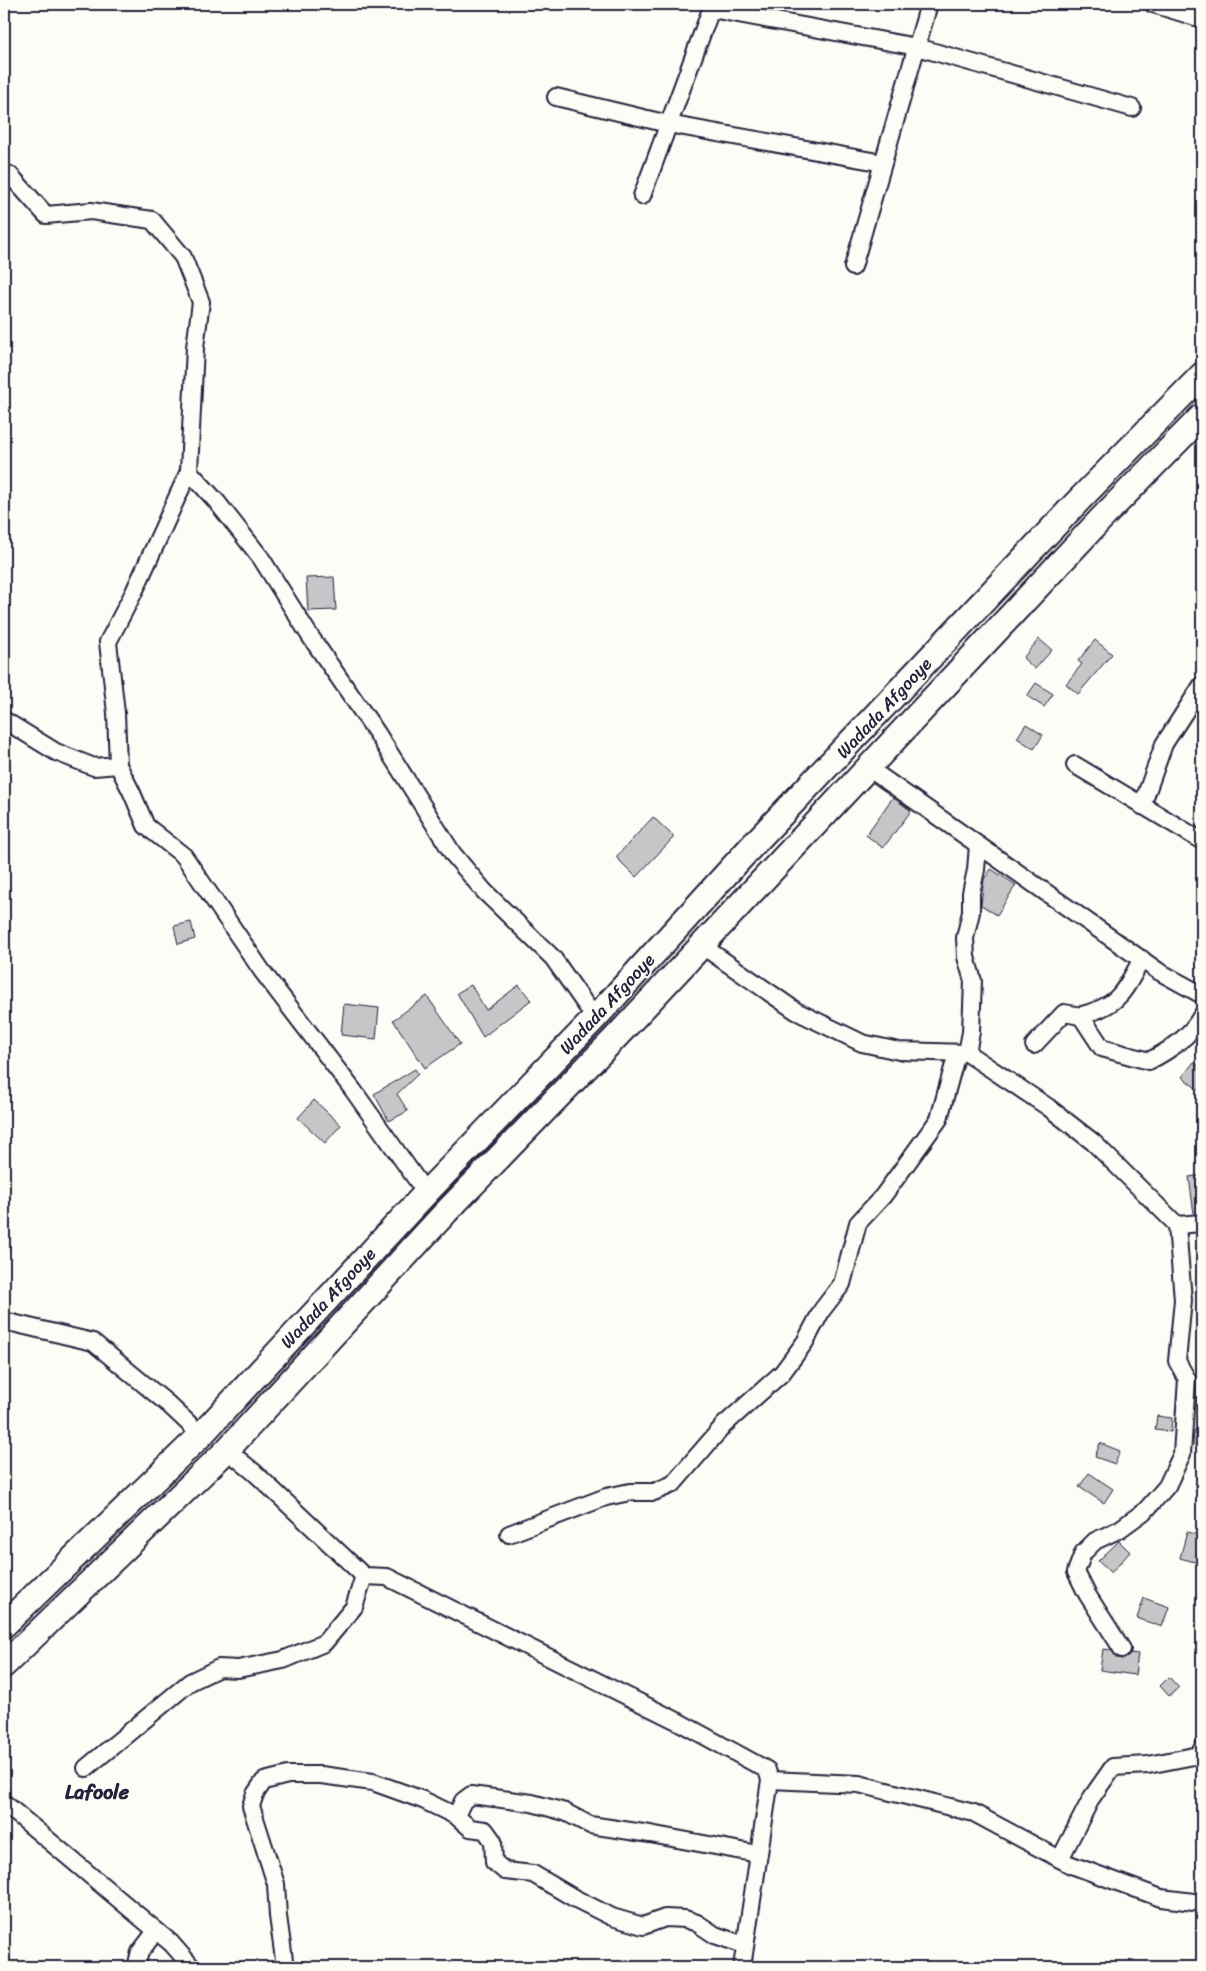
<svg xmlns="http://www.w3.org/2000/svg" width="1206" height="1971" font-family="Sriracha,sans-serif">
<rect width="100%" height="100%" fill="#fdfcf7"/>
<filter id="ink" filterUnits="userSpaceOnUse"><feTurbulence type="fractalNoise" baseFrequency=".02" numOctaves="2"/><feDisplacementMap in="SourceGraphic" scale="10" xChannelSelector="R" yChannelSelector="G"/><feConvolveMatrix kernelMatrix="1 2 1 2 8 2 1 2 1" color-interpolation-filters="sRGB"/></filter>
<g filter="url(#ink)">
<!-- building -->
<g fill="#c6c6c8" stroke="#22223b">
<path d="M334,577L336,610L308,611L306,578Z"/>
<path d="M1039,639L1052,650L1035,669L1023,658Z"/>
<path d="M1095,640L1112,654L1078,694L1066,684L1082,664L1078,661Z"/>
<path d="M1036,683L1053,694L1044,707L1027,696Z"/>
<path d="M1026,724L1043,735L1034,749L1017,738Z"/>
<path d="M893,797L911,811L883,848L866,835Z"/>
<path d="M653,817L674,837L636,877L616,857Z"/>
<path d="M991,869L1016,885L997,915L981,905L984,879Z"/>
<path d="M191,922L195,939L178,944L174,926Z"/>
<path d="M471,985L486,1010L519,985L531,1000L483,1037L457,993Z"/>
<path d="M427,996L460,1044L425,1068L393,1020Z"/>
<path d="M344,1004L379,1008L376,1039L341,1035Z"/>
<path d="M1194,1062L1202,1069V1093L1182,1077Z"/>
<path d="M415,1069L418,1074L397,1094L408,1111L389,1121L374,1094Z"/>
<path d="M314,1100L341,1125L325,1143L298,1118Z"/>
<path d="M1202,1175V1213L1194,1214L1189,1177Z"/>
<path d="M1157,1416L1172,1418L1171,1432L1155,1430Z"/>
<path d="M1194,1430L1202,1435V1450L1193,1444Z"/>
<path d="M1100,1443L1120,1451L1115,1464L1095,1457Z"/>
<path d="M1089,1473L1113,1489L1104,1503L1079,1487Z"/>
<path d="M1187,1532L1202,1536V1564L1180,1558Z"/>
<path d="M1119,1541L1130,1552L1111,1573L1098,1561Z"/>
<path d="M1144,1598L1169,1607L1162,1627L1137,1618Z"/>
<path d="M1103,1649L1111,1650L1117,1658L1122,1659L1128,1657L1131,1653L1138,1654L1135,1675L1100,1670Z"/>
<path d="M1169,1677L1179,1688L1169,1696L1160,1686Z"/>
</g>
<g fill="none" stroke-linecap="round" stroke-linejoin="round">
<defs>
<g id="minor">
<path d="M1153,4L1202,19"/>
<path d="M711,9L917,47L1132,108"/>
<path d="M556,97L668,124L883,163"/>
<path d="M4,172L11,176L46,215L91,211L152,220L183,257L201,302L195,347L189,471L134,592L108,642L116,713L118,765L132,793L146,826L184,856L262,971L353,1090L426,1193"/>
<path d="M642,196L713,4"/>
<path d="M853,267L929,4"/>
<path d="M189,471L217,502L261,558L310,636L377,733L453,854L484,891L553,958L595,1018"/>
<path d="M4,720L56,752L94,767L118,765"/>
<path d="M1075,765L1202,841"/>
<path d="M867,767L1158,971L1202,995"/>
<path d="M1142,806L1164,744L1202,685"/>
<path d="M701,945L796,1011L862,1043L899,1051L967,1053L1048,1107L1093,1142L1177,1225L1183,1300L1177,1361L1187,1379L1182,1454L1167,1486L1146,1510L1120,1529L1095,1541L1083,1553L1076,1572L1087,1594L1122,1649"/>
<path d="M1079,1016C1120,1005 1122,994 1142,959"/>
<path d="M1034,1045L1064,1013L1081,1016L1102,1048L1149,1061C1170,1050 1190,1037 1202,1015"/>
<path d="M967,1053L971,1032L973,981L966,957L965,938L971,912V893L976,870L978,845"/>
<path d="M1177,1225L1202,1223"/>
<path d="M4,1321L93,1342L168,1404L201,1435"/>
<path d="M227,1450L255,1473L364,1576L387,1577L679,1722L767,1770L770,1780L742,1967"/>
<path d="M509,1534L606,1497L630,1492H654L673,1484L724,1425L782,1373L805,1342L822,1310L842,1284L858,1223L883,1196L939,1119L957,1053"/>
<path d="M86,1768L190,1682L219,1668L238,1669L283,1660L324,1643L354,1607L364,1576"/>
<path d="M770,1780L859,1784L974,1813L1069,1864L1161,1898L1202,1903"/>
<path d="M4,1803L171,1943L192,1967"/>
<path d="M456,1816L463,1801L471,1795L532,1803L565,1812L590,1825L650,1834L758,1854"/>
<path d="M1060,1859L1092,1797L1113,1767L1148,1765L1199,1755L1202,1749"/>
<path d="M136,1967L140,1952L156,1931"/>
<path d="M285,1967L278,1916L276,1884L251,1806L255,1794L264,1781L288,1775H321L373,1782L423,1800L456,1816L470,1828L485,1830L493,1841L494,1862L505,1871L533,1874L574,1898L612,1917L643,1926L665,1918L685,1919L697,1923L715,1935L744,1945"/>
</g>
<g id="highway">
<path d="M4,1625L201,1435L426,1193L595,1018L751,847L1080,499L1202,375"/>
<path d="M4,1665L227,1450L446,1212L616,1037L1101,519L1202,416"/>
</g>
</defs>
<!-- minor casing -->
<use href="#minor" stroke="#22223b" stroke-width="20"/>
<!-- highway casing -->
<use href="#highway" stroke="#22223b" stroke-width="28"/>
<!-- minor -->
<use href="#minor" stroke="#fdfcf7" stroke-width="16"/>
<!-- highway -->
<use href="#highway" stroke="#fdfcf7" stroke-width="24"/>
</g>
</g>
<g text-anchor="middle" stroke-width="4" stroke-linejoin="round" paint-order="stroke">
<!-- street labels -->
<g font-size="18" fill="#22223b" stroke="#fdfcf7">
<text transform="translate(884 708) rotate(-47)" y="6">Wadada Afgooye</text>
<text transform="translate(607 1004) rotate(-47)" y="6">Wadada Afgooye</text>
<text transform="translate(328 1298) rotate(-47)" y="6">Wadada Afgooye</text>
</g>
<!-- quarter labels -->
<g font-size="20" font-weight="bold" fill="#22223b" stroke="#fdfcf7">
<text x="97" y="1799">Lafoole</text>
</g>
</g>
<!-- margin -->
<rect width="1206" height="1971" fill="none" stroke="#fdfcf7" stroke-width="20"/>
<rect x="10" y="10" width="1186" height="1951" fill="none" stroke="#22223b" stroke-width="2" filter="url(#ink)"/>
</svg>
